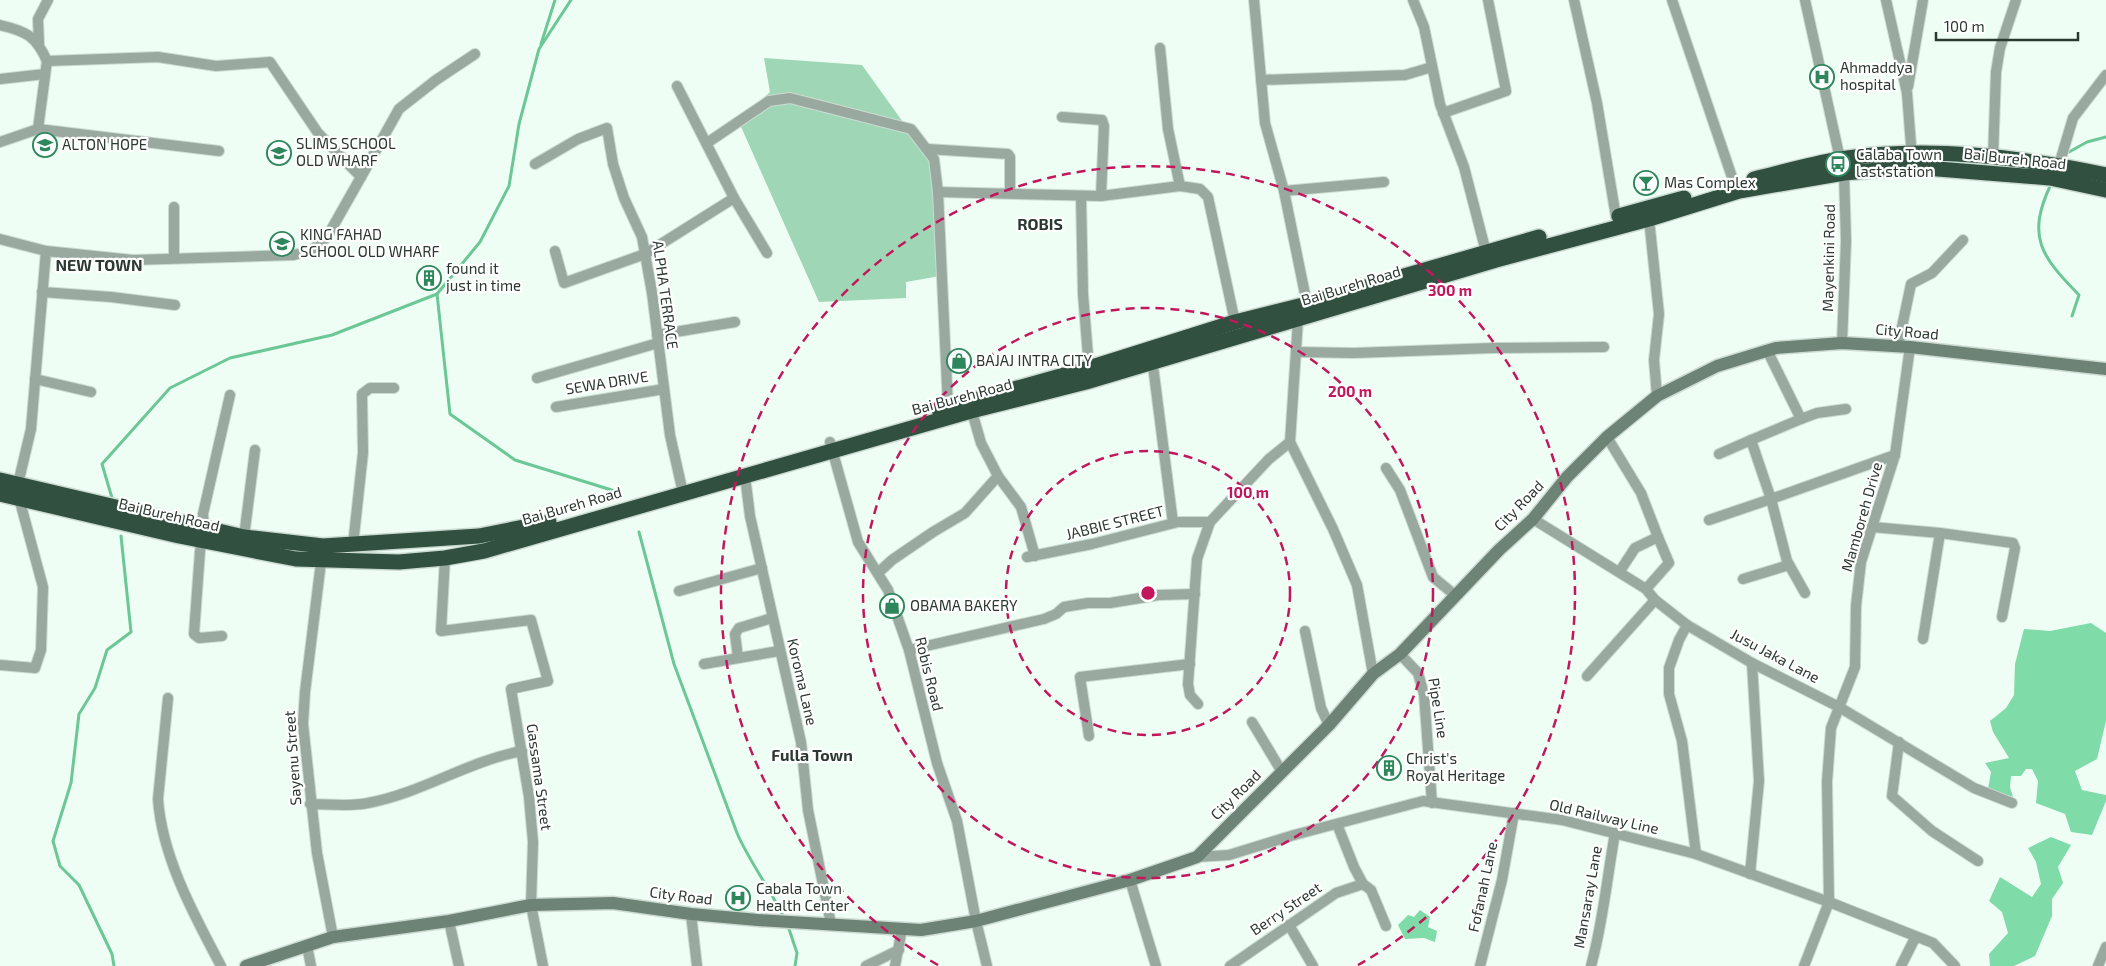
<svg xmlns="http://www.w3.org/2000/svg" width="2106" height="966" font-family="'Exo 2',sans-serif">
<rect width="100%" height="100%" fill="#effef5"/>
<!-- green -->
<path fill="#9fd7b6" d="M764,58L862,65L931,161L940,276L906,282V298L819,302L738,120L770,92Z"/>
<!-- forest -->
<g fill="#7fdba8">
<path d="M2091,623L2106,633V721L2097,759L2075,771L2082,790L2106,795V801L2092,835L2071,832L2065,814L2036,803L2038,781L2032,769H2026L2021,776H2011L2010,787L2013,797L1988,789L1991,772L1985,763L2009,758L1993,732L1990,721L2006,708L2014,695L2015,664L2024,629L2050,631Z"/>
<path d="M2051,837L2071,845L2058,867L2063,883L2052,899V916L2035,956L2014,966H1990L1989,954L2008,933L2002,912L1989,901L2000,877L2032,897L2041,884L2036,862L2028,848Z"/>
<path d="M1420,910L1430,917L1428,927L1437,931L1435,942L1424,938L1405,939L1398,925L1408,915L1414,917Z"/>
</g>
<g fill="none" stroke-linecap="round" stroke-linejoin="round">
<!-- stream -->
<g stroke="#6cc796" stroke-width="3">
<path d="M571,0L539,49L519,124L509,186L480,242L437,294L450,414L515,460L618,492"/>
<path d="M541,44L555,0"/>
<path d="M2069,152L2087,142L2106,137"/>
<path d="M2051,184C2026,237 2041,256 2079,295L2072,316"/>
<path d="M112,498L102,464L170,388L230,358L332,335L437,294"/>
<path d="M639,532L674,664L737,833C750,863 770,888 784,918"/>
<path d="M788,926L797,953L795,966"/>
<path d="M114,966L112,954L79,885L60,866L53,841L71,783L79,714L95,688L107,650L131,632L121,536"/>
</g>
<defs>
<g id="street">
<path d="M1254,0L1265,123L1284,191L1307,304"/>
<path d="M1413,0L1424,27L1440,104L1464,167L1486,252"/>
<path d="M1574,0L1597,103L1616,217"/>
<path d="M1672,0L1734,183"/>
<path d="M1805,0L1840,159"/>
<path d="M1886,0L1907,93L1912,158"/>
<path d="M0,25C26,31 36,36 47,61L158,57L216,66L270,62L318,133L361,177L327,237L312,250L294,255L133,260L46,251L0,239"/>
<path d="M39,43L38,19L48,0"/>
<path d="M1160,48L1168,129L1180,186"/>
<path d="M0,79L45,74"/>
<path d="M1261,80L1405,75L1432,67"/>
<path d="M1908,87L1923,0"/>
<path d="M1443,113L1506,91L1488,0"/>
<path d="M1062,117L1102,120L1104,126L1101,196"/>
<path d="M38,129L47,61"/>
<path d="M0,142L38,129L219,151"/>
<path d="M707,143L769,101L790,98L911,129L934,159L938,192L948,407"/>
<path d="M927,149L1008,154L1010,157V192"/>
<path d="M1993,158L1996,72L2000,48L2016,0"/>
<path d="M535,164L578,139L607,128L613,164L624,198L642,237L652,293L670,435L683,493"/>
<path d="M2059,165L2073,118L2106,75"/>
<path d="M361,177L399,109L436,80L475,54"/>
<path d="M1284,191L1384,182"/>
<path d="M938,192L1101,196L1180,186L1200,189L1208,197L1235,322"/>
<path d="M1081,196L1083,294L1089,368"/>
<path d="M734,198L767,253"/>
<path d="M174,207V258"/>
<path d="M1649,219L1659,314L1654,360L1657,396"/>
<path d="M555,251L564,283L645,254L734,198L677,86"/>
<path d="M42,292L111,297L175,305"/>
<path d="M657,335L735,322"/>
<path d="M1842,343L1846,241L1844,173"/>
<path d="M1898,346L1911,284L1932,273L1963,240"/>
<path d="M1297,352L1354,353L1493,348L1604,347"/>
<path d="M1152,358L1173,523"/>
<path d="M537,378L658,343"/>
<path d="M35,379L91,392"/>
<path d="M970,405L981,443L998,476L1021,507L1035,556"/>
<path d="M556,407L664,389"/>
<path d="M1801,419L1817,413L1846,409"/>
<path d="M1607,437L1641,493L1658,537"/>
<path d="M830,442L858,542L888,590L909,650L937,763L957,821L976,921L987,966"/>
<path d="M1290,442L1333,529L1357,585L1373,674"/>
<path d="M1719,454L1751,440"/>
<path d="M1386,468L1400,490L1433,577L1456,596"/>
<path d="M745,476L750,516L801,742L808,810L831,924"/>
<path d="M1533,519L1646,589L1655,600L1687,625L1752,663L1839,707L1974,788L2012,803"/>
<path d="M1709,520L1771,499L1751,440L1801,419L1767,350"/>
<path d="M1872,527L1940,533L1923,639"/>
<path d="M1940,533L2013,543L2015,548L2002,617"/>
<path d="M244,537L255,450"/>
<path d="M353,545L363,453L362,394L370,388H394"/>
<path d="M322,554L305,692L303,724L317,853L333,937"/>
<path d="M1027,557L1092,544L1178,522H1210"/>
<path d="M445,558L441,631L531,620L548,681L511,689L529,797L533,842L531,905L543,966"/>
<path d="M1620,571L1635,548L1658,537L1669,563L1646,589"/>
<path d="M878,573L892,560L933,532L965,513L998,476"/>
<path d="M1743,579L1789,565"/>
<path d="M679,591L762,568"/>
<path d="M1805,593L1787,561L1771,499L1895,455"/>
<path d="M1687,625L1679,640L1669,668V694L1682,741L1696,854"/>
<path d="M1305,631L1321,708L1329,725"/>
<path d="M222,636L199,638L194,634L200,551L204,527L203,514L230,395"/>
<path d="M909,650L1044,619L1056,614L1064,607L1088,603H1110L1159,595L1195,594"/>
<path d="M1400,654L1418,673L1424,694L1432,803"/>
<path d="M738,658L735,634L739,628L772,618"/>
<path d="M704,664L779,651"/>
<path d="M0,665L35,668L41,650L43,587L19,498L18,484L31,429L46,251"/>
<path d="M1587,676L1655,600"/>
<path d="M168,698L158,799C162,857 194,915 221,966"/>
<path d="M1198,704L1190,695L1188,684L1197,559L1210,522L1269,459L1290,442L1298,320"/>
<path d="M1252,722L1282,772"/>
<path d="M1089,736L1080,677L1190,664"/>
<path d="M1899,742L1892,796L1932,831L1978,861"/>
<path d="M310,804C329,804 350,807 368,803C422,793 468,761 522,751"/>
<path d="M1337,824L1354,867L1363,884L1371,890L1386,926"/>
<path d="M1197,857L1229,855L1294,835L1423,801L1562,820L1696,854L1829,902L1933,943L1955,966"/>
<path d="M1750,874L1759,781L1752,663"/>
<path d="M1130,880L1156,966"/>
<path d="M691,914L697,966"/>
<path d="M449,921L459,966"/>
<path d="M1289,925L1313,966"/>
<path d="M307,946L311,966"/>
<path d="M866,966L899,950"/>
<path d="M895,966L902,929"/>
<path d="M1230,966L1336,893L1363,884"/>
<path d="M1480,966L1502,880L1514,813"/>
<path d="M1591,966C1603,923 1607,878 1615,833"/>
<path d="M1804,966L1829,902L1827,782L1831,728L1855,667L1856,606L1861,562L1895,455L1910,347"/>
<path d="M1901,966L1915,938"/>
<path d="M2098,966L2106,947"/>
</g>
<path id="secondary" d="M246,966L333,937L449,921L531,905L613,903L691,914L758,920L921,930L976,921L1130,880L1197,857L1329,725L1373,674L1400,654L1499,550L1533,519L1567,477L1607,437L1657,396L1717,366L1776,348L1842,343L1910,347L2106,369"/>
<g id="highway">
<path d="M1754,179C1783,172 1811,164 1840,159C1927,145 2020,157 2106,175"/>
<path d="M1619,216L1684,198"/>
<path d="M939,410L1089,368L1235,322L1307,304L1539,237"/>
<path d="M0,480L244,537L323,546L479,536L549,522"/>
<path d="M0,494L179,536L296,559L399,562L445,558L484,551L971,411L1086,382L1496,260L1649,219L1739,191L1844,173L1913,167L2050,178L2106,190"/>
</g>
</defs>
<!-- street casing -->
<use href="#street" stroke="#ccdbd2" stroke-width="12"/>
<!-- secondary casing -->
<use href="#secondary" stroke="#ccdbd2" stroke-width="15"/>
<!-- highway casing -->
<use href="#highway" stroke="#ccdbd2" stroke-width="18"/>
<!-- street -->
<use href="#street" stroke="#9aa9a0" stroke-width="10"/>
<!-- secondary -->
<use href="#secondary" stroke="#6d8375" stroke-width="12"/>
<!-- highway -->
<use href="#highway" stroke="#31503f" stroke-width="15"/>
</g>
<!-- distance rings -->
<g fill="none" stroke="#c2185b" stroke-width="2.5" stroke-dasharray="9 6">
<circle cx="1148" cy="593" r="142"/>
<circle cx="1148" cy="593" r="285"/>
<path d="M938 965A427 427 0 1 1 1358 965"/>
</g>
<!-- icons -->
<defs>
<symbol id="hospital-ring" viewBox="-11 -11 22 22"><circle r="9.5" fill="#fff" stroke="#2e875c" stroke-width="1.5"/><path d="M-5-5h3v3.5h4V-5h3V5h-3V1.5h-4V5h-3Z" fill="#2e875c"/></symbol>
<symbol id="school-ring" viewBox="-11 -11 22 22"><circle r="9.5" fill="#fff" stroke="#2e875c" stroke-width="1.5"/><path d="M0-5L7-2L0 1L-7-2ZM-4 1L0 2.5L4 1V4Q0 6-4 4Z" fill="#2e875c"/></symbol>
<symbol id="bus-ring" viewBox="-11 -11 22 22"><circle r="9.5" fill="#fff" stroke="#2e875c" stroke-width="1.5"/><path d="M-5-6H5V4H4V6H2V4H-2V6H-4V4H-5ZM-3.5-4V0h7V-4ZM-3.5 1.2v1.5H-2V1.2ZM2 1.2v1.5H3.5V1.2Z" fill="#2e875c"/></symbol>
<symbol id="bar-ring" viewBox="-11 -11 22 22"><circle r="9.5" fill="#fff" stroke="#2e875c" stroke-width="1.5"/><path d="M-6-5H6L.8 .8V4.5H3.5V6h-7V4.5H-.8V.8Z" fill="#2e875c"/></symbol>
<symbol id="building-ring" viewBox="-11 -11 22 22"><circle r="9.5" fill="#fff" stroke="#2e875c" stroke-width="1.5"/><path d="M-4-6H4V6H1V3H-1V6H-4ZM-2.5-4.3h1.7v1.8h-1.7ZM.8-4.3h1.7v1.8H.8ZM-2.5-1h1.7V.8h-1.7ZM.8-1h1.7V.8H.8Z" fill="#2e875c"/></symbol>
<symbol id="shop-ring" viewBox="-11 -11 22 22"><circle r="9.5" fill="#fff" stroke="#2e875c" stroke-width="1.5"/><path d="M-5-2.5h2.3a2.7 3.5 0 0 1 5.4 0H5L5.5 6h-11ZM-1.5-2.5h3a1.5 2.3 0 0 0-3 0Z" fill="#2e875c"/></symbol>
</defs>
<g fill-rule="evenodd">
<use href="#hospital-ring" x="1808" y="63" width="28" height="28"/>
<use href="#school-ring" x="31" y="131" width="28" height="28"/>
<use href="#school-ring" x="265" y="139" width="28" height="28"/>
<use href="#bus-ring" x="1824" y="150" width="28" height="28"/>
<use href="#bar-ring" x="1632" y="169" width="28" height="28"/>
<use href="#school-ring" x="268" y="230" width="28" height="28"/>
<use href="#building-ring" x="415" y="264" width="28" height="28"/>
<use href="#shop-ring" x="945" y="347" width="28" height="28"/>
<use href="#shop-ring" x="878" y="592" width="28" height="28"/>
<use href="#building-ring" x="1375" y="754" width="28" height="28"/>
<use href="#hospital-ring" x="724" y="884" width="28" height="28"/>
</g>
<g text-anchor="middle" stroke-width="4.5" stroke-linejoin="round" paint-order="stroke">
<!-- poi labels -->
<g font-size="15" fill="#2b3931" stroke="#fff" text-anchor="start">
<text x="1840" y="73">Ahmaddya<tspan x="1840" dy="17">hospital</tspan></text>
<text x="296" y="149">SLIMS SCHOOL<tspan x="296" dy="17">OLD WHARF</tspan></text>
<text x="62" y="150">ALTON HOPE</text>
<text x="1856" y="160">Calaba Town<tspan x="1856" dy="17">last station</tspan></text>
<text x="1664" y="188">Mas Complex</text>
<text x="300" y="240">KING FAHAD<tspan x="300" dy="17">SCHOOL OLD WHARF</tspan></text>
<text x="446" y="274">found it<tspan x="446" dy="17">just in time</tspan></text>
<text x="976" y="366">BAJAJ INTRA CITY</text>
<text x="910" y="611">OBAMA BAKERY</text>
<text x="1406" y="764">Christ's<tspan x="1406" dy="17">Royal Heritage</tspan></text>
<text x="756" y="894">Cabala Town<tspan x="756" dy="17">Health Center</tspan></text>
</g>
<!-- street labels -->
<g font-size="15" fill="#2b3931" stroke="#fff">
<text transform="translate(2015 159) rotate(6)" y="5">Bai Bureh Road</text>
<text transform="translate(1829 258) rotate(-89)" y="5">Mayenkini Road</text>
<text transform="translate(1351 286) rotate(-17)" y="5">Bai Bureh Road</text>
<text transform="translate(665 295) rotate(82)" y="5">ALPHA TERRACE</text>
<text transform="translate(1907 332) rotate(5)" y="5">City Road</text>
<text transform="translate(607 383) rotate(-9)" y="5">SEWA DRIVE</text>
<text transform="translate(962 397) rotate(-15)" y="5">Bai Bureh Road</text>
<text transform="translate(572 506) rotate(-16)" y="5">Bai Bureh Road</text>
<text transform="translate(1519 506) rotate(-46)" y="5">City Road</text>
<text transform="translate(169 515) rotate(13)" y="5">Bai Bureh Road</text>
<text transform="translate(1862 517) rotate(-74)" y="5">Mamboreh Drive</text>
<text transform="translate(1115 523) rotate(-14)" y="5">JABBIE STREET</text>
<text transform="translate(1775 656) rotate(28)" y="5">Jusu Jaka Lane</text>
<text transform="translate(929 674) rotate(76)" y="5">Robis Road</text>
<text transform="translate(802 682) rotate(77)" y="5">Koroma Lane</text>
<text transform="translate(1438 708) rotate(81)" y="5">Pipe Line</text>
<text transform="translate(293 758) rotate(-94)" y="5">Sayenu Street</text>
<text transform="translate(539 777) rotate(82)" y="5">Gassama Street</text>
<text transform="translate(1236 795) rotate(-45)" y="5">City Road</text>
<text transform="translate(1604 817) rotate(13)" y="5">Old Railway Line</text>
<text transform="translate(1483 887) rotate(-78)" y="5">Fofanah Lane</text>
<text transform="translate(681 896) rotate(7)" y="5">City Road</text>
<text transform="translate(1588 897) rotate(-80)" y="5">Mansaray Lane</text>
<text transform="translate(1286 909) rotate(-34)" y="5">Berry Street</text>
</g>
<!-- neighbourhood labels -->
<g font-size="16" font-weight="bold" fill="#2b3931" stroke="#fff">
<text x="1040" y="230">ROBIS</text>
<text x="99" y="271">NEW TOWN</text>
<text x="812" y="761">Fulla Town</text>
</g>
</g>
<circle cx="1148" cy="593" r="8" fill="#c2185b" stroke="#fff" stroke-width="2.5"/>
<g font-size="15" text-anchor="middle" font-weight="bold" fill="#c2185b" stroke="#fff" stroke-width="4.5" stroke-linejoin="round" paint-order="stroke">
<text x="1450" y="296">300 m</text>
<text x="1350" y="397">200 m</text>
<text x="1248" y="498">100 m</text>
</g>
<!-- scale -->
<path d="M1936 32v8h142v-8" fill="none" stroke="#2b3931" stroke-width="2.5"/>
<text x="1944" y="32" font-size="15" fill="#2b3931" stroke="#ffffff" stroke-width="4" paint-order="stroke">100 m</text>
</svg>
